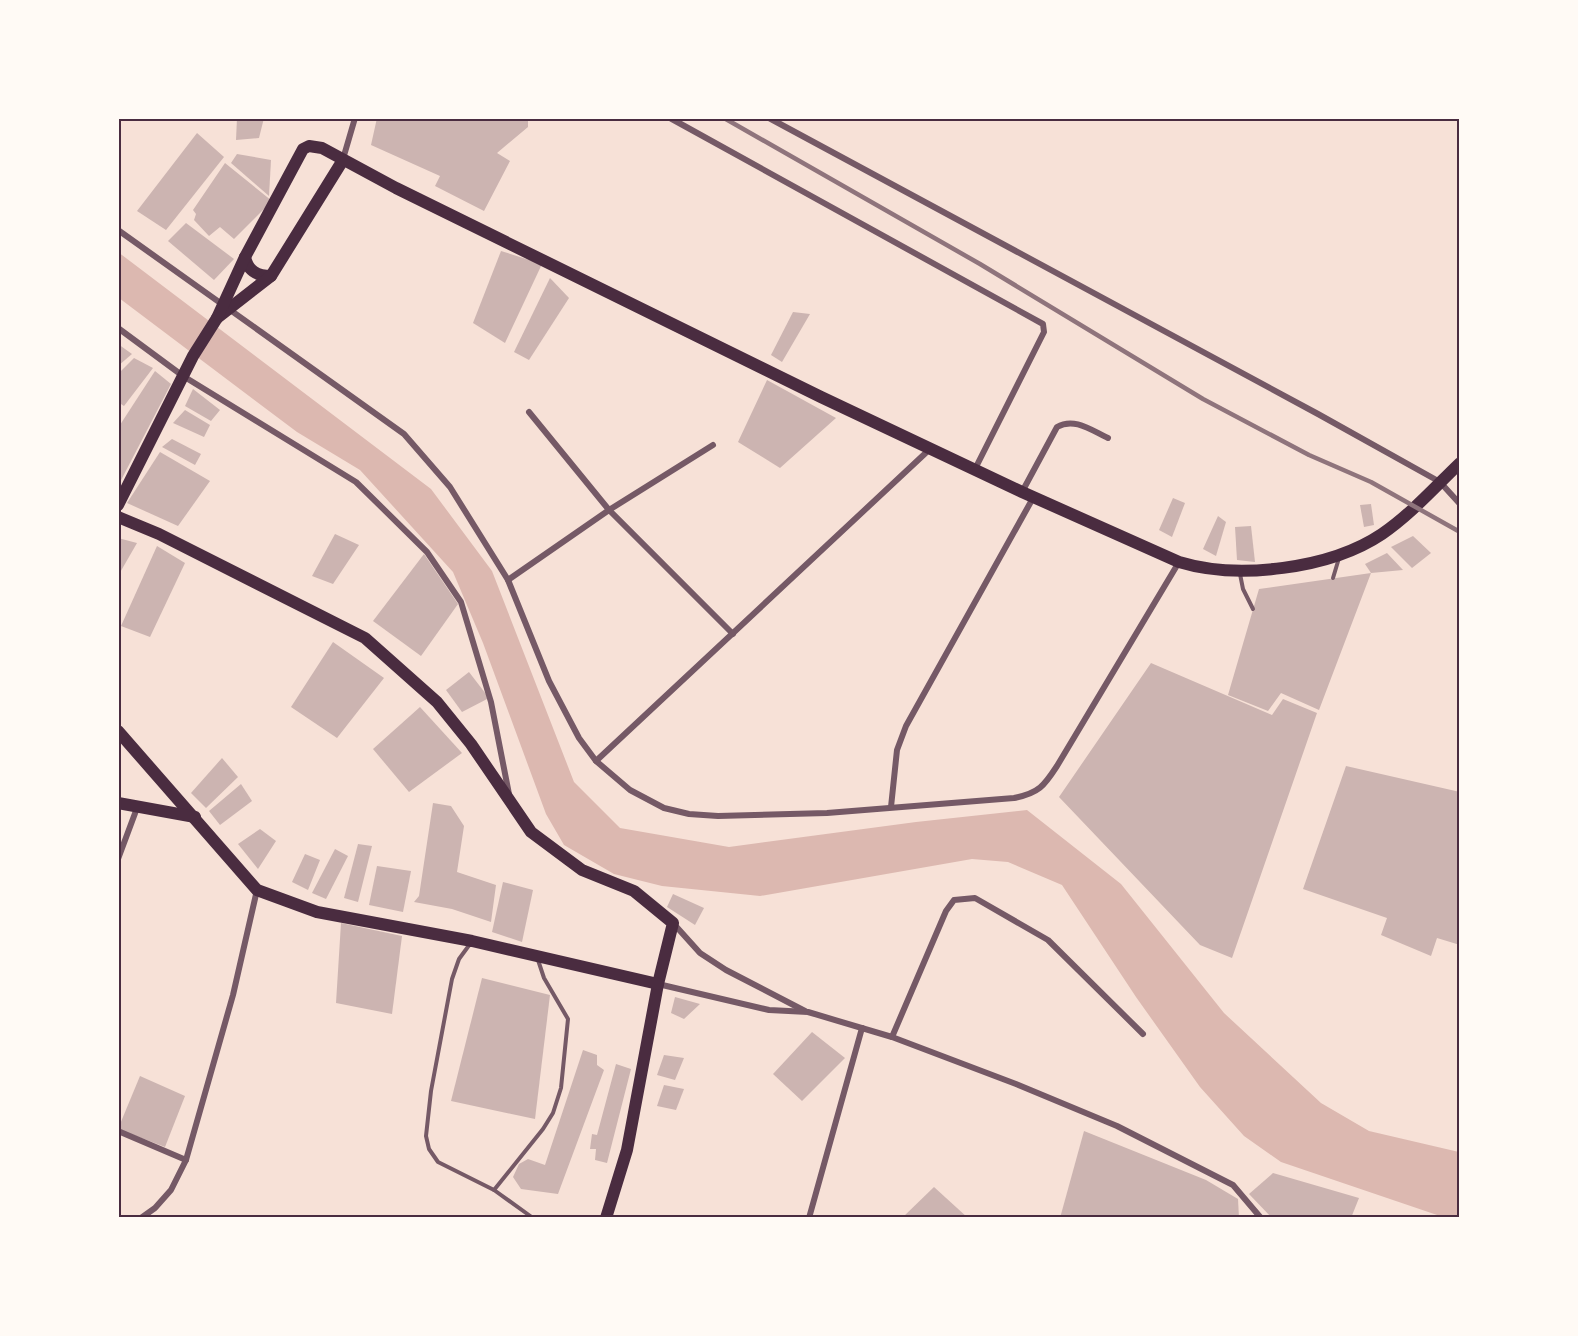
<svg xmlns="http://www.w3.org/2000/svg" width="1578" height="1336" font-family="'Source Sans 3',sans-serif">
<rect width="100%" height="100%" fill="#f7e1d7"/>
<!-- water -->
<path fill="#dcb8b0" d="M118,252L431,489L492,571L574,782L620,828L729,847L916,822L1027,810L1121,884L1224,1013L1321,1103L1369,1131L1459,1152V1217H1443L1281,1162L1244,1136L1200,1087L1136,997L1062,885L1008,862L972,859L760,896L662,886L614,874L564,845L546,814L483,643L453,572L360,470L297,432L119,298Z"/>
<!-- building -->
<g fill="#ccb4b1">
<path d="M237,118H264L259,138L236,140Z"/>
<path d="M377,118H528V127L497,153L510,161L484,211L435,186L440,176L371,145Z"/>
<path d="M197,133L224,157L166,230L137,211Z"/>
<path d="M237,154L271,160L269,196L231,163Z"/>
<path d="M225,163L272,201L234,239L220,227L209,236L194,220L196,214L193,210Z"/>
<path d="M186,223L234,259L214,280L168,241Z"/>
<path d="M501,251L542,264L505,343L473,323Z"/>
<path d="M550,278L569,298L529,360L514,352Z"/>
<path d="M793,312L810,314L782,362L771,355Z"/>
<path d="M118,344L132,354L118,366Z"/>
<path d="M134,358L153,368L124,406L118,402V374Z"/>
<path d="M155,371L171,384L118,486V428Z"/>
<path d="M767,380L836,418L780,468L738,442Z"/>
<path d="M193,389L220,410L211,421L185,406Z"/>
<path d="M185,410L210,425L204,437L173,423Z"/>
<path d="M172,439L201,454L195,465L162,447Z"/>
<path d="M160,452L210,481L178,526L127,503Z"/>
<path d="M1173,498L1185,503L1172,537L1159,530Z"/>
<path d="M1371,504L1374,525L1364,527L1360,505Z"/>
<path d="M1218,516L1226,522L1216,556L1203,549Z"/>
<path d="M1251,526L1255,562L1237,560L1235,527Z"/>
<path d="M335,534L359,545L333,584L312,576Z"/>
<path d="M1413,536L1431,553L1412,568L1391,547Z"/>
<path d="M118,538L137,543L118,576Z"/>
<path d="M157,546L185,563L150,637L121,626Z"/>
<path d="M1387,553L1403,570L1371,573L1365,564Z"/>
<path d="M424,554L458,604L421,656L373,621Z"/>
<path d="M1371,573L1319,710L1281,693L1268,711L1228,695L1259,589Z"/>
<path d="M333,642L384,678L337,738L291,707Z"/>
<path d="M1151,663L1272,715L1283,699L1317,713L1232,958L1200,945L1059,797Z"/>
<path d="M469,672L489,698L462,712L446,690Z"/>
<path d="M420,707L462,753L409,792L373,749Z"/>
<path d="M222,758L238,777L206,808L191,793Z"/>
<path d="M1346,766L1460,792V945L1437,938L1431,956L1381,935L1387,918L1303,889Z"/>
<path d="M241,784L252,801L220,825L209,811Z"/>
<path d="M433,803L451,806L464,826L457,872L496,885L491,922L452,909L414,902L419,896Z"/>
<path d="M260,829L276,841L258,869L238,844Z"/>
<path d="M358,844L372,846L358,902L344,898Z"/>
<path d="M335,849L348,856L326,899L312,893Z"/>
<path d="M305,854L320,860L308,890L292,882Z"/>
<path d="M377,866L411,871L403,912L369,905Z"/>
<path d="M503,882L533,890L522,942L492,932Z"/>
<path d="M673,894L704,908L695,925L667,907Z"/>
<path d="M341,923L402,936L392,1014L336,1003Z"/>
<path d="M482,978L550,995L535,1119L451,1101Z"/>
<path d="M675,997L700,1004L684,1019L671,1013Z"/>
<path d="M812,1032L845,1058L802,1101L773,1074Z"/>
<path d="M583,1050L597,1055V1065L604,1070L558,1194L521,1189L513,1177L519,1164L528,1159L545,1165Z"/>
<path d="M664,1055L684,1058L675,1080L657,1075Z"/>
<path d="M616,1064L631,1069L607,1163L595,1160L596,1149H590L592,1134L597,1135Z"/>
<path d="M140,1076L185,1096L165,1147L118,1129Z"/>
<path d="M664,1085L684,1089L676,1110L657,1106Z"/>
<path d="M1084,1131L1206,1180L1238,1199L1239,1218H1060Z"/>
<path d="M1273,1173L1359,1198L1351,1218H1272L1249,1194Z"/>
<path d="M934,1187L968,1218H902Z"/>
</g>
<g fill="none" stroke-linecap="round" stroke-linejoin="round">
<!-- service -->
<g stroke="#755966" stroke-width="4">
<path d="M1240,574L1243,589L1253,609"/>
<path d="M1333,578L1339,558"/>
<path d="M470,944L459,959L452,979L431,1091L426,1136L429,1149L438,1162L494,1190L533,1218"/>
<path d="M494,1190L543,1129L553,1113L561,1088L568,1019L544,978L538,960"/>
</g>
<!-- minor -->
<g stroke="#755966" stroke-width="6">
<path d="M670,118L1043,324L1044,332L975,469"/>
<path d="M769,118L1318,414L1440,482L1460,504"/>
<path d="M343,159L355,118"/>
<path d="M118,230L404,434L450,487L508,580L549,681L579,738L596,761L630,790L664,808L689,814L718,816L827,813L1014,798C1039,793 1044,786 1057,766L1179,562"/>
<path d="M118,328L183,376L356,482L427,552L461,602L491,702L509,794"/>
<path d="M529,412L609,510L733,634"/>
<path d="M1022,492L1057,427C1074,417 1091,430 1108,438"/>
<path d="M508,580L609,510L713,445"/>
<path d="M596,761L931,448"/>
<path d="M891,807L897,750L906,726L1033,498"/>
<path d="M118,859L137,808"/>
<path d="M673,923L700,953L726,970L805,1011"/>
<path d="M658,984L769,1010L808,1012L892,1037L1016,1084L1117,1126L1233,1185L1261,1218"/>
<path d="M892,1037L946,911L954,900L975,898L1048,940L1143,1034"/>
<path d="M118,1131L186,1160"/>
<path d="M141,1218L155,1208L171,1190L186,1160L233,995L257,890"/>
<path d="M809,1218L862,1028"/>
</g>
<!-- primary -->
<g stroke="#4a2c40" stroke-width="12">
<path d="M245,257C248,271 257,276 271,276"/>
<path d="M217,318L271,276L343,160"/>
<path d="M118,505L193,356L217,318L245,257L303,149L309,146L322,148L396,188L821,397L1022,492L1179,562C1238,580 1330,569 1382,534C1411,514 1434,488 1460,463"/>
<path d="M118,517L159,534L365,638L437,702L471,744L531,832L582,870L634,891L673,923L658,984L627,1150L606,1218"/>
<path d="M118,731L257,890L317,912L472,941L658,984"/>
<path d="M118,803L195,817"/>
</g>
<!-- rail -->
<path stroke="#8f747c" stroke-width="4.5" d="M724,118L980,264L1203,399L1309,455L1371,482L1460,532"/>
</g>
<!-- border -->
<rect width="1578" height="1336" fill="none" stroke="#fffaf5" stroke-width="240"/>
<rect x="120" y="120" width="1338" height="1096" fill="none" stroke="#4a2c40" stroke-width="2"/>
</svg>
